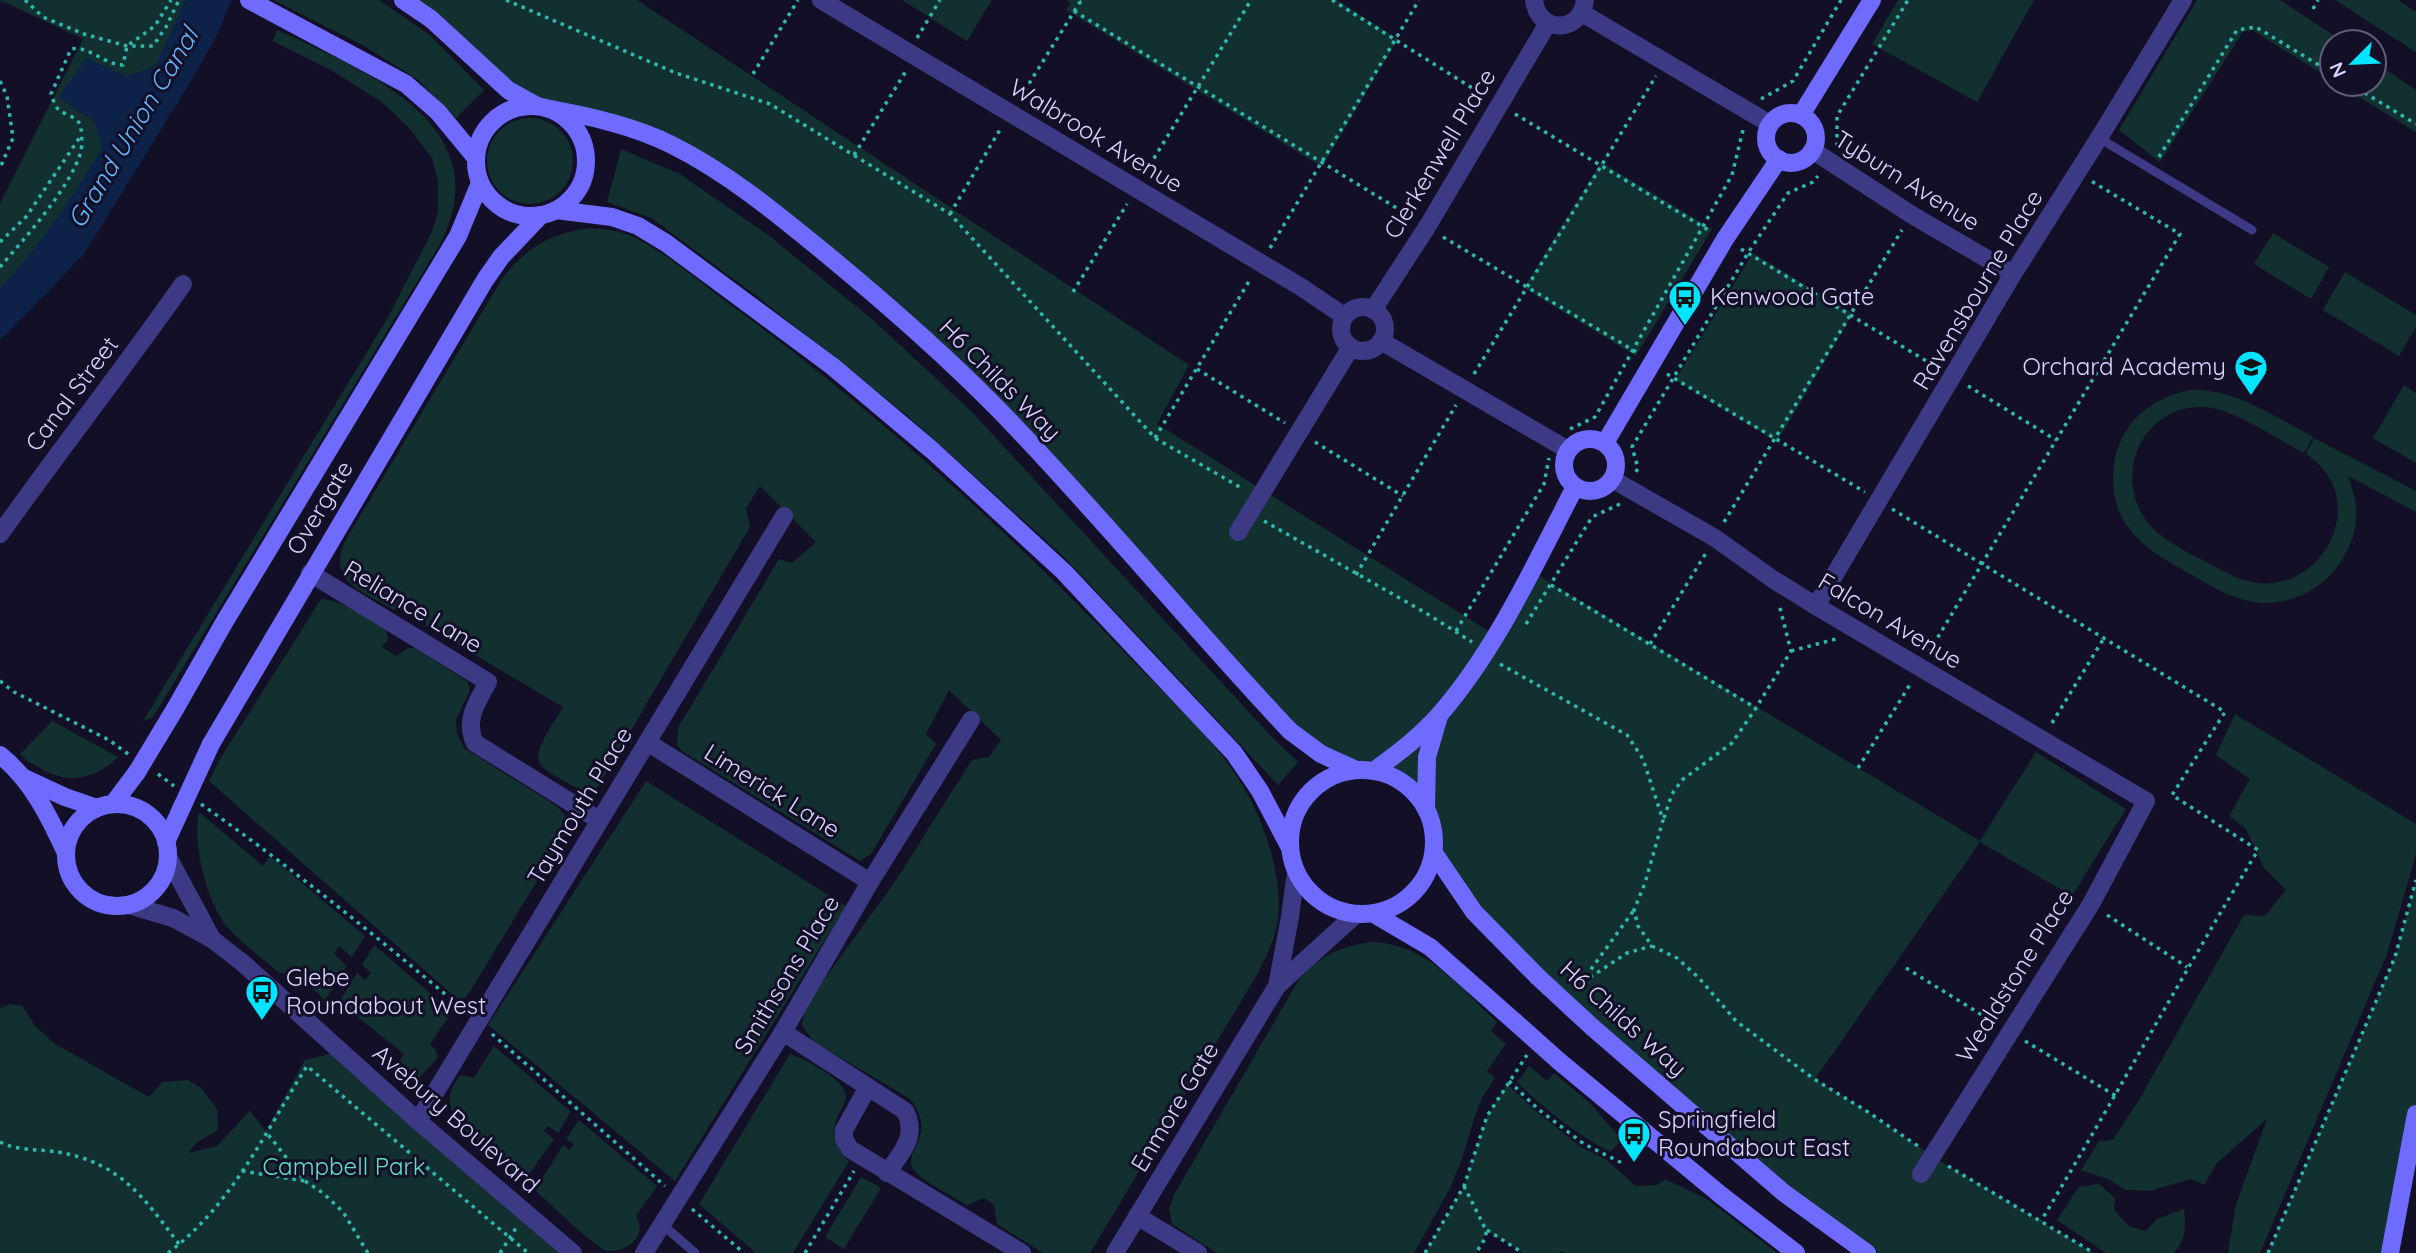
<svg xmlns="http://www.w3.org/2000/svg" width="2416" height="1253" font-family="Quicksand,sans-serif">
<rect width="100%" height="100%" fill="#130f26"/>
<!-- green -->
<g fill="#12302f">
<path d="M0,0H186L155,67L60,98L95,122L103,147C73,198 40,246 0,289V203L83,39Z"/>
<path d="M273,0H379L431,36L484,90L456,118L417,79L364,46Z"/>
<path d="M403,0H637L1189,365L1157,424L1495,635L1531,571L1980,841L2036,752L2126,809L2072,896L1980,842L1815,1079L1868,1112L1932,1156L2094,1253H1867L1538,977L1434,853C1433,813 1419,783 1378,771C1371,770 1363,771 1356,770C1345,767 1332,759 1321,754L1061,476L873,293L671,145L537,106Z"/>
<path d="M902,0H992L967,41Z"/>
<path d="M1066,0H1337L1398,39L1322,167L1066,10L1071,3Z"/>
<path d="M1898,0H2034L1977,102L1872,44Z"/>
<path d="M2197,0H2280L2344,42H2332V80L2252,30L2243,32L2160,162L2119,130Z"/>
<path d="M2335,0H2398L2416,12V52Z"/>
<path d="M277,30C363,70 502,124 440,244L158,709L152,718L143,721L387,319L432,232L438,211V181L432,158L409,128L382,102L331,70L273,41Z"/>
<path d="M2374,62L2416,90V132L2338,84H2374Z"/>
<circle cx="530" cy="161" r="43"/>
<path d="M621,149L680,174L768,235L872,319L970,410L1273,738L1298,762L1278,785L1063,556L909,417L758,297L651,218L607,202Z"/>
<path d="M1601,162L1712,229L1636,356L1524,288Z"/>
<path d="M590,228C602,229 615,230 627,234C662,249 698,281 728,303C875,410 1008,531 1133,661C1173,703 1220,743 1248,795C1267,830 1282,878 1278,918C1276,938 1266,956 1258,973L1090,1253H1043L997,1224L994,1205L984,1198L967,1205C954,1197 921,1181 913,1169C902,1149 939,1137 910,1099L814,1042L802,1026L805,1006L894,883L972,760L989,757L1001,740L949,690L926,734L936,744L871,854L860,861L682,751L677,745L678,728L779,559L792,563L816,542L760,486L746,508L750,527L599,785L594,791L583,792C573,785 548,774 541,765C530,751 557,720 563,707L426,626L425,612L410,603L394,610C364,591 326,583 345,541L502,279C525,248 551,233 590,228Z"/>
<path d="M2273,233L2329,267L2311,299L2254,264Z"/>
<path d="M1753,253L1853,314L1777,442L1675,380Z"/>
<path d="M2345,272L2416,315V327L2399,356L2323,310Z"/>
<path d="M2404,385L2416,393V463L2373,438Z"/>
<path d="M2192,390C2236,389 2275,417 2313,437L2304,453C2279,440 2239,413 2213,408C2149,397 2111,469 2145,519C2159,542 2210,563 2235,577C2316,611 2378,501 2306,454L2314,438L2416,491V512L2348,476C2351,485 2355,496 2356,506C2360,558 2316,604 2264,603C2238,602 2217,589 2195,577C2159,556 2121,538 2114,492C2112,476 2113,460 2119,445C2131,414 2160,395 2192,390Z"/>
<path d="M321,599C347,602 364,616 386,630L388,640L382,647L396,656L408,648H415L467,681L470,690L456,720L457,734L464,748L557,806L565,816L568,830L471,990L461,1002L209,781L220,759Z"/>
<path d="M2235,714L2416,824V854L2387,954L2260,1253H2228L2236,1204L2267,1119L2217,1163L2204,1185L2191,1179L2150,1191L2126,1190L2108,1179L2081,1170L2099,1141L2113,1140L2139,1100L2244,915L2265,916L2286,890L2264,868L2246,829L2229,816L2250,779L2216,755Z"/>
<path d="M52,721L118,757C95,780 66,785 38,767C31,763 25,760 20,754Z"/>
<path d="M646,781L846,906L675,1181L488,1025Z"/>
<path d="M199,812L263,866L270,856L365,936L352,957L339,946L334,954L347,966L325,1000L295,973H280C263,959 245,946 230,930C207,907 192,843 199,812Z"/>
<path d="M2416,880V1114L2390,1253H2268L2395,957Z"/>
<path d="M1371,942C1425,942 1460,988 1497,1022L1491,1031L1506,1044L1487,1071L1495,1078L1482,1098L1474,1119L1461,1162L1450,1188L1414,1253H1217L1172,1224L1169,1209L1175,1193L1298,981C1319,956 1339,947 1371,942Z"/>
<path d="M374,945L452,1012L430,1044L436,1051L438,1058L419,1078L399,1061L404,1054L339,1002L357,973L365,980L371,973L362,965Z"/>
<path d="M9,1004L22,1006L35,1026L55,1044L149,1097L162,1082L188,1080L201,1088L217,1109L218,1130L197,1142L188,1153L217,1146L250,1111L266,1131L305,1060L341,1051L573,1253H0V1008Z"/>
<path d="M494,1046L571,1112L558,1133L548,1126L544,1131L554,1139L525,1180L458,1124C447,1106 446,1091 461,1075L474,1078Z"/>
<path d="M790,1054C806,1060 844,1078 846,1096C846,1103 841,1109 838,1116C830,1133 836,1149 849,1161L793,1253H756L699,1204Z"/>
<path d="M1529,1066L1547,1081L1554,1073L1590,1103L1622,1140L1610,1152C1575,1133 1545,1110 1517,1082Z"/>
<path d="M1507,1084L1537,1112L1581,1147L1607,1160L1636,1186L1657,1185L1665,1179L1707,1199L1777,1253H1565L1561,1251L1559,1253H1523L1487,1231L1476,1253H1425L1464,1186L1487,1116Z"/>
<path d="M579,1120L657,1186L636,1216C648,1234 629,1253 607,1251C591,1245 551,1204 535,1190L563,1145L570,1150L574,1144L566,1139Z"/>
<path d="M861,1177L881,1188L844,1249L825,1237Z"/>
<path d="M2099,1184L2115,1198L2114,1210L2130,1227L2146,1231L2157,1219L2184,1209C2186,1227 2186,1239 2174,1253H2106L2057,1220L2079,1187Z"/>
</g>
<!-- water -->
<path fill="#0c2248" d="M186,0H232L215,39L188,86L84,254L0,341V289C39,246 73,198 103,147L95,122L59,97L86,58L126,76L155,67Z"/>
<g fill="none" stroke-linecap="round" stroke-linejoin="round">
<!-- path -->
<g stroke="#2fb8b0" stroke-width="3.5" stroke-dasharray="3.5 5" stroke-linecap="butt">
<path d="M25,0L43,17L84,34L127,46H153L166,27L179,0"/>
<path d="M506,0L676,73L770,104L950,214L1155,438L1243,489"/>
<path d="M1332,0L1485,96"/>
<path d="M2313,9L2318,0"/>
<path d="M1074,11L1413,218"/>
<path d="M917,38L940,0"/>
<path d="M2356,42L2359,37"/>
<path d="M753,74L798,0"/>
<path d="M0,81L7,96L13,138L0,168"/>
<path d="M2350,84L2416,124"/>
<path d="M1020,98L1080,2L1077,0"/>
<path d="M1761,99L1793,81L1841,0"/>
<path d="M1515,114L1710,231"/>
<path d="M1837,146V116L1908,0"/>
<path d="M854,155L906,71"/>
<path d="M2159,157L2237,30L2256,27L2332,73"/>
<path d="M1145,173L1251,0"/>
<path d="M950,214L1001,128"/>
<path d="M1443,237L1638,353"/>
<path d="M0,242L26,217L80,137"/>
<path d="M1270,248L1419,0"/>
<path d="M1741,249L1938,368"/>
<path d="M0,267C25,238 71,187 81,151C82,146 82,134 81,129C80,116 65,116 58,109C54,105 53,98 51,94L71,49C89,45 104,65 123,65L127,46L155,26L171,0"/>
<path d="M1073,292L1127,204"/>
<path d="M1197,369L1285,423"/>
<path d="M1474,374L1656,76"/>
<path d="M1667,374L1865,492"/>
<path d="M1968,386L2056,440"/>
<path d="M1570,429L1595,417L1732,175L1743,130"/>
<path d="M1155,438L1251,278"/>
<path d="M1315,442L1403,496"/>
<path d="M1636,472L1638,468L1632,447L1748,253L1788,193L1813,182L1818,176"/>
<path d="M1892,509L2225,712L2172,795L2258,850C2184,972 2115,1098 2041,1221"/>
<path d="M1264,521L1426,613L1472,642"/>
<path d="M1724,522L1902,230"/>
<path d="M1356,575L1456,405"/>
<path d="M1551,585L1756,708"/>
<path d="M1526,624L1592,517L1620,504"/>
<path d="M1456,631L1544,484L1549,458"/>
<path d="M1650,644L1706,553"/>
<path d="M1791,651L1836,639"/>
<path d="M1929,652L2180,234L2091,181"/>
<path d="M1500,664L1627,735L1643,759L1663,820L1645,883L1634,910L1638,926L1652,946L1677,958L1699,978L1736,1021L1814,1079L1868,1112L1918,1146"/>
<path d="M0,681L14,692L109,740L128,754"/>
<path d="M2052,723L2104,638"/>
<path d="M1858,768L1911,683"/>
<path d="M158,774L174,786"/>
<path d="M201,804C293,869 379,938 465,1011"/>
<path d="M1664,818L1672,794L1682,780L1732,743L1756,708L1791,651L1779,604"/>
<path d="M2107,915L2187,967"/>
<path d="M1906,968L1995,1023"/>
<path d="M1583,982L1627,953L1652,946"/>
<path d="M1576,990L1634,910"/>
<path d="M492,1034L665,1186"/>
<path d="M2025,1041L2116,1096"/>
<path d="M1509,1081L1538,1109L1584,1144L1624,1164"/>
<path d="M0,1142C17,1151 40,1149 58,1152C121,1163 143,1197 179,1244"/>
<path d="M1948,1166L2094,1253"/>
<path d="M242,1171L305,1181L266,1132"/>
<path d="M305,1181L323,1193L343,1212L368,1253"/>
<path d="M1464,1186L1486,1230V1237L1476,1253"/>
<path d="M692,1209L744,1253"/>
<path d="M1487,1230L1523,1253"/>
<path d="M168,1253C232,1205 265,1132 307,1066L528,1253"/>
<path d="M500,1253L516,1228"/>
<path d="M805,1253L854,1171"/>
<path d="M1425,1253L1464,1186L1487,1116L1527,1055"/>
<path d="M2268,1253L2395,957L2416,880"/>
</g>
<!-- lane -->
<g stroke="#3d3a85" stroke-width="9">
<path d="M2099,138L2252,230"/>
<path d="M663,1225L695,1253"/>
</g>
<!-- street -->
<g stroke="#3d3a85" stroke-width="18">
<path d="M821,0L1301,287L1344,316"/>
<path d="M1534,0C1538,34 1581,34 1585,0"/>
<path d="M1582,13L1770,124"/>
<path d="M1812,150L1912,215L2013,274"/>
<circle cx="1363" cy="329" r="22"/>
<path d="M1373,310L1427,227L1548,23"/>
<path d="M1381,341L1568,450"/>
<path d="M1612,479L1715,538L1774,580L1816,606L2146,801L2091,904L1921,1174"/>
<path d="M1238,532L1351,347"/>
<path d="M0,534C60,450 124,368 183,284"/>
<path d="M310,573L488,682C477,702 464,721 475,743L599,820"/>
<path d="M1816,606L2013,274L2099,138L2183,0"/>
<path d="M647,742L870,882"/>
<path d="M168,857L212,939"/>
<path d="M129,905L173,918L212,939L244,964L418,1121L573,1253"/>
<path d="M1277,986L1290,917L1296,872"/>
<path d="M783,1032L905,1111C918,1136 902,1152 887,1173"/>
<path d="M868,1087L844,1130V1139L850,1149L1022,1253"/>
<path d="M418,1121L784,516"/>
<path d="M1137,1216L1198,1253"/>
<path d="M644,1253L783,1032L870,882L971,720"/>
<path d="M1115,1253L1277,986L1355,915"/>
</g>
<!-- secondary -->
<g stroke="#6f6bff" stroke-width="18">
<path d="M249,0L406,84L438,112L476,158"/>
<path d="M403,0L431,19L508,90L537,106"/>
<circle cx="531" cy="161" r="55"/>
<path d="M551,109C592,117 634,126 672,145C730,174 781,217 831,258C889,306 946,356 999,410C1100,514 1191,626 1290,731L1321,754L1354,769"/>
<circle cx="1791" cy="138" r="25"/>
<path d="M1801,115L1872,0"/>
<path d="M556,210L612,217L638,226L666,243L832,366L933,451L1064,572L1234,753L1260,791L1289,846"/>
<circle cx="1590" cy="465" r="26"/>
<path d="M1605,443L1725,239L1779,159"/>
<path d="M175,709L225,621L458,236L480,183"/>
<path d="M211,744L485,280L501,257L541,215"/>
<path d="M0,755C32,781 49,816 66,853"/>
<circle cx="1362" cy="842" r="72"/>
<path d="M1375,770C1398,753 1421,736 1440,714C1496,650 1536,562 1575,487"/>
<path d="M24,778L65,797L97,808"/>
<path d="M113,804L137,772"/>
<circle cx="117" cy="855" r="51"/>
<path d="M1426,809L1427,757L1439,716"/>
<path d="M166,842L182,807"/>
<path d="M1434,853L1474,912L1538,977"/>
<path d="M1374,914L1430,947L1514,1021"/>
<path d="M1592,1027L1784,1193L1867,1253"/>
<path d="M1560,1062L1722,1196L1796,1253"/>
<path d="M2390,1253L2416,1114"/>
</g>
<!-- secondary-bridge -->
<g stroke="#6f6bff" stroke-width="18">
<path d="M137,772L175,709"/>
<path d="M182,807L211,744"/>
<path d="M1538,977L1592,1027"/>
<path d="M1514,1021L1560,1062"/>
</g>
</g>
<!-- icons -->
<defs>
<symbol id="bus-pin" viewBox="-11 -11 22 30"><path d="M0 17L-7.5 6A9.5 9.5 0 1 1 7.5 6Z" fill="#00e5ff" stroke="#130f26"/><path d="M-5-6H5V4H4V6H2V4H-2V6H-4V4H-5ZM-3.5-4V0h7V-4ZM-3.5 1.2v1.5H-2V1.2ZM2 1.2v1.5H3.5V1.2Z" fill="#111"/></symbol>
<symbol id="school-pin" viewBox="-11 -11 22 30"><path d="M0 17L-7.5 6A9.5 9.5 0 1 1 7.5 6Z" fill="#00e5ff" stroke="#130f26"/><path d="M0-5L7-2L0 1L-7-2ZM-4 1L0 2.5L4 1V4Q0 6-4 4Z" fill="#111"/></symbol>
</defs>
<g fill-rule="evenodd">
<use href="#bus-pin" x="1666" y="278" width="38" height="52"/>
<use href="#school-pin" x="2232" y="348" width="38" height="52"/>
<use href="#bus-pin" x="243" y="973" width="38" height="52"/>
<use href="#bus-pin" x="1615" y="1115" width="38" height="52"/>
</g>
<g text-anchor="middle" stroke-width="6" stroke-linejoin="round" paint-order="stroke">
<!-- street labels -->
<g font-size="24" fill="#d9d4ff" stroke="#130f26">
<text transform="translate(1096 136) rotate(31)" y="8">Walbrook Avenue</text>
<text transform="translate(1440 154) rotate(-59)" y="8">Clerkenwell Place</text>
<text transform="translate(1907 181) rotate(32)" y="8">Tyburn Avenue</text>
<text transform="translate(1978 290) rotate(-59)" y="8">Ravensbourne Place</text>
<text transform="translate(1000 380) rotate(45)" y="8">H6 Childs Way</text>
<text transform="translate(72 394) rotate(-53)" y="8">Canal Street</text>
<text transform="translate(320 508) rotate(-59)" y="8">Overgate</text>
<text transform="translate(413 607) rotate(31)" y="8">Reliance Lane</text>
<text transform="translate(1890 621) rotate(31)" y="8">Falcon Avenue</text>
<text transform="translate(772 791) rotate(32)" y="8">Limerick Lane</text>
<text transform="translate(580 806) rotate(-59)" y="8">Taymouth Place</text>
<text transform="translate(787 975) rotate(-59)" y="8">Smithsons Place</text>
<text transform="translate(2015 976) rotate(-58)" y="8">Wealdstone Place</text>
<text transform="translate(1623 1019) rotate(42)" y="8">H6 Childs Way</text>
<text transform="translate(1175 1107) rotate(-59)" y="8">Enmore Gate</text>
<text transform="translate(456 1119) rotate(41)" y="8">Avebury Boulevard</text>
</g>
<!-- poi labels -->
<g font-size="24" fill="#d9d4ff" stroke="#130f26" text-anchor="start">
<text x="1710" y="305">Kenwood Gate</text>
<text x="2226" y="375" text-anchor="end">Orchard Academy</text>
<text x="286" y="986">Glebe<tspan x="286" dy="28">Roundabout West</tspan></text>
<text x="1658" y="1128">Springfield<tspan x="1658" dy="28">Roundabout East</tspan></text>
</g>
<!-- park labels -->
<g font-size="24" fill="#5fe0c0" stroke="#130f26">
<text x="344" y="1175">Campbell Park</text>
</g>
<!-- water labels -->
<g font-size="26" font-style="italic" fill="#62b6ff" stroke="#130f26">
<text transform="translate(133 128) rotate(-59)" y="9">Grand Union Canal</text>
</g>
</g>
<!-- north arrow -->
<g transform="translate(2353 63) rotate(246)"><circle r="33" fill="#130f26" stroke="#625e7d" stroke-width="2"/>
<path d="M0-5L12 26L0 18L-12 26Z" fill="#00e5ff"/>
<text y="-10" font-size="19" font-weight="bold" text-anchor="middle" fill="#d9d4ff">N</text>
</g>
</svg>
